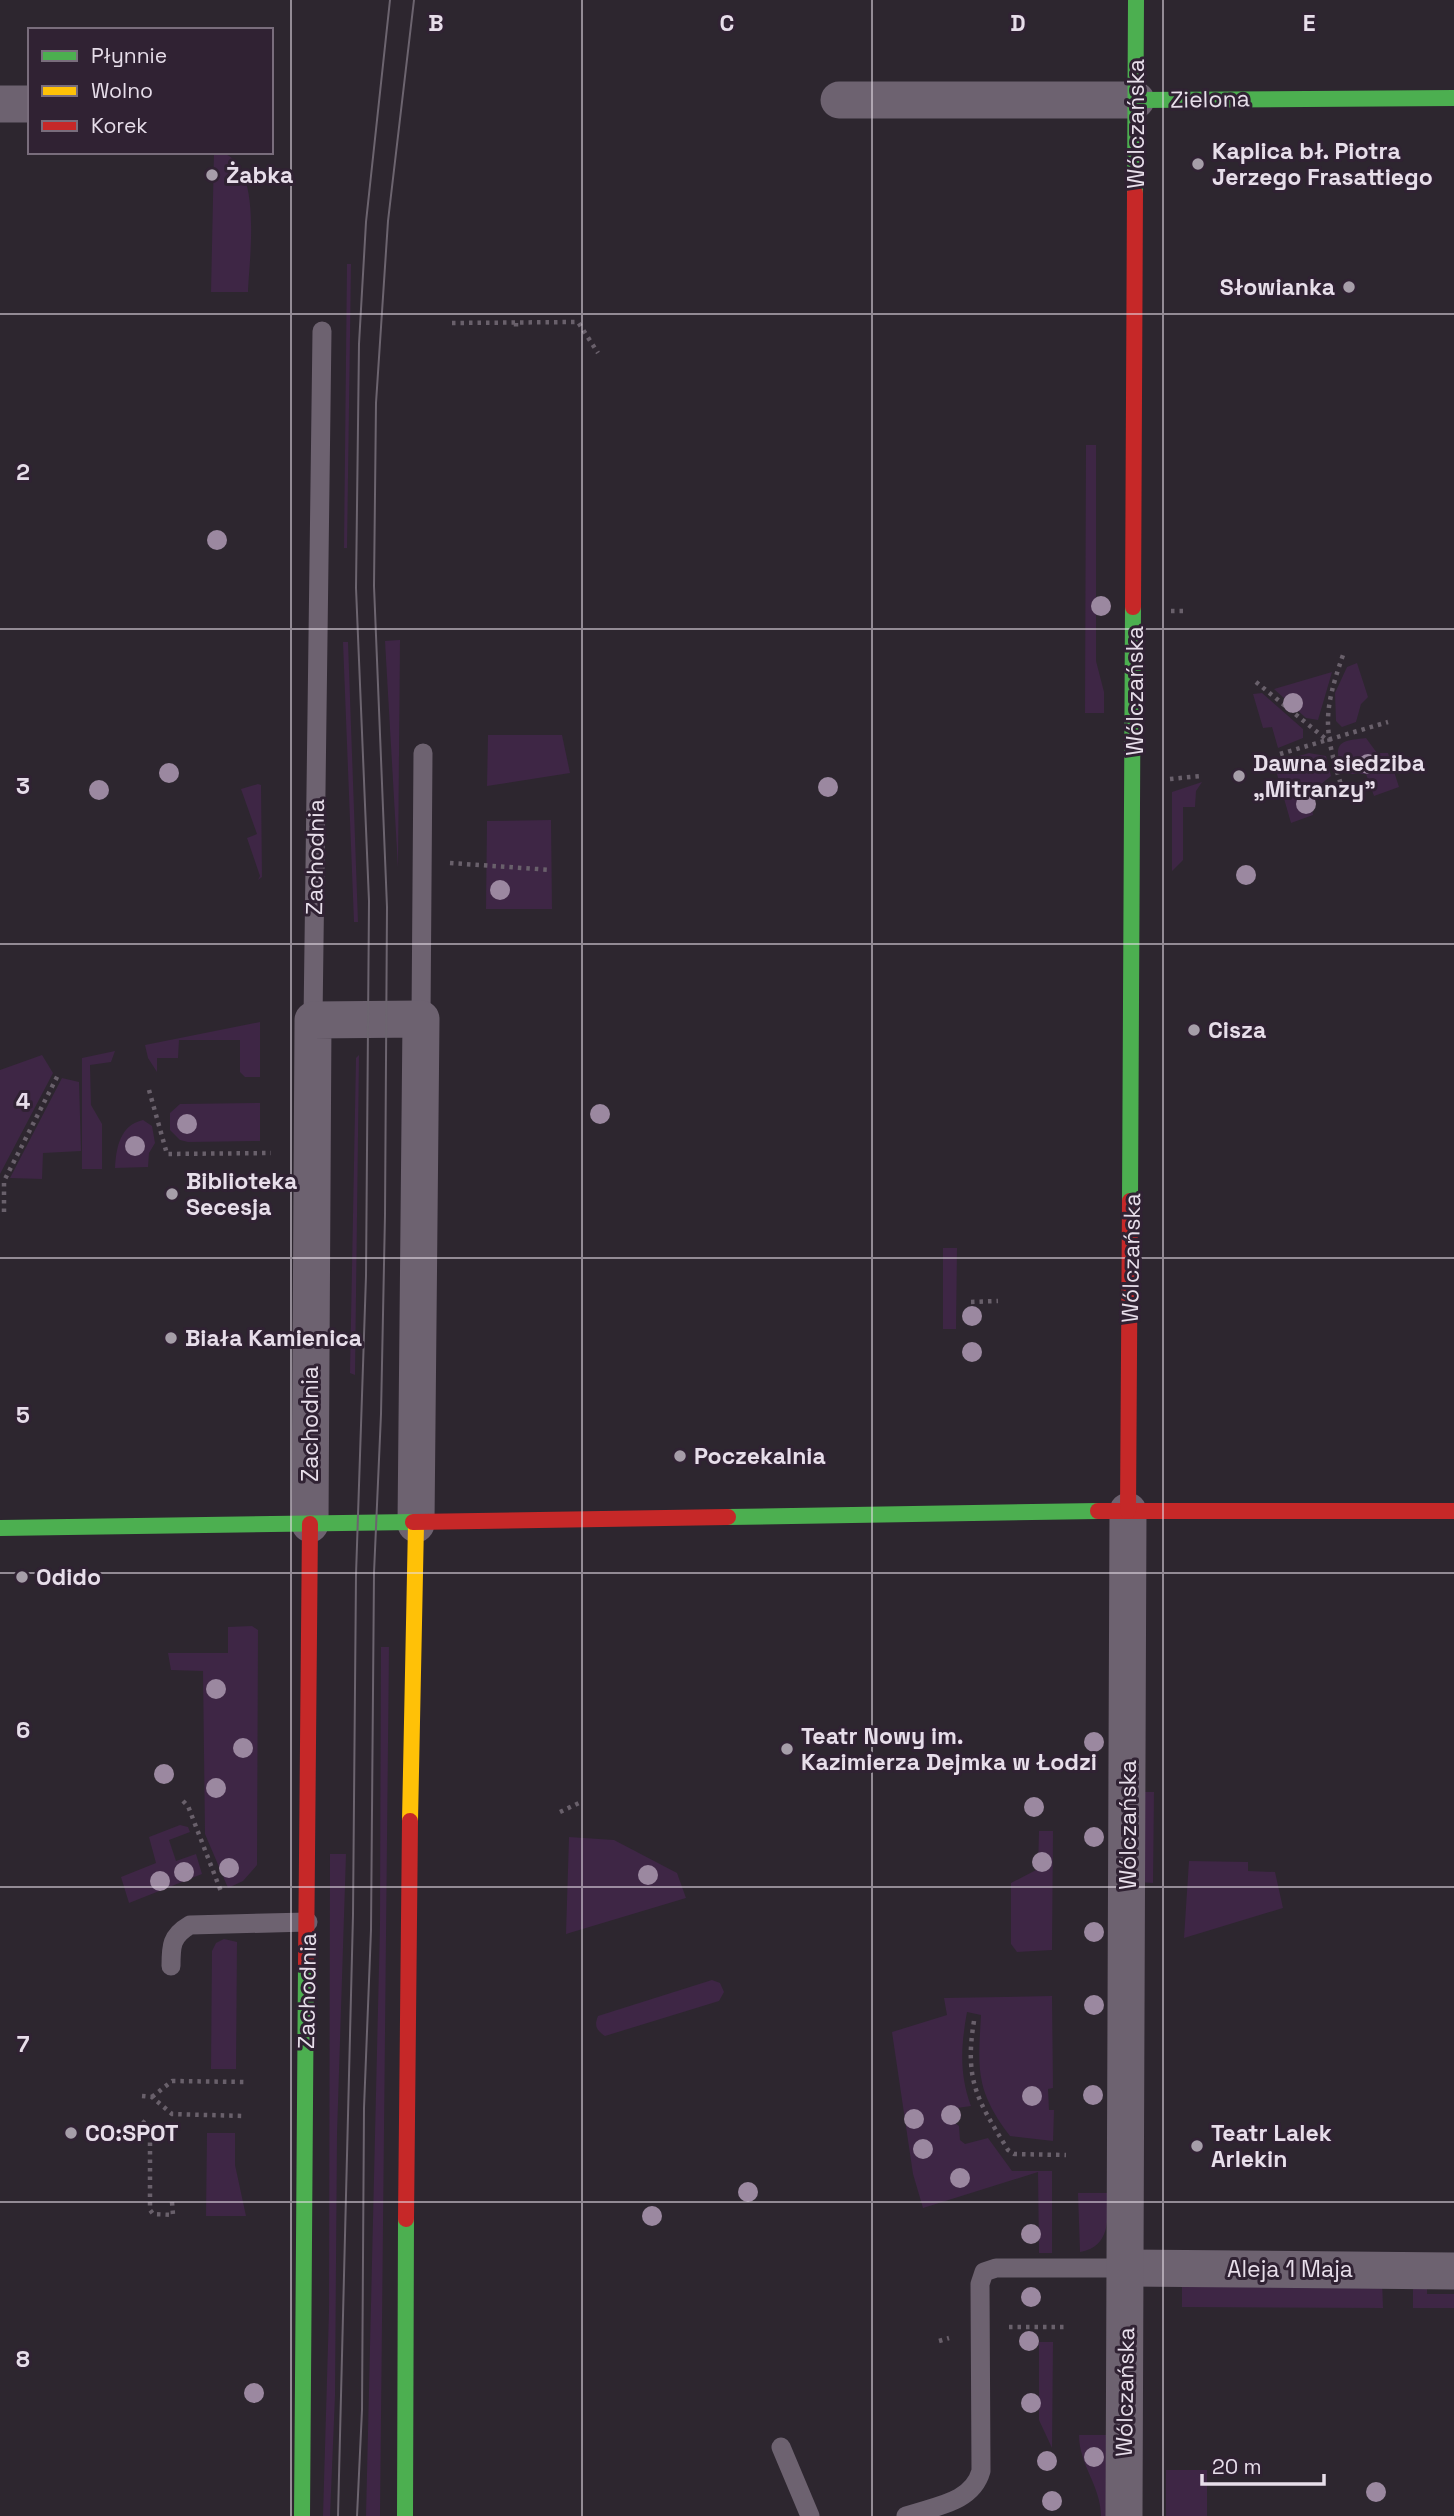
<svg xmlns="http://www.w3.org/2000/svg" width="1454" height="2516" font-family="'Space Grotesk',sans-serif">
<rect width="100%" height="100%" fill="#2d262f"/>
<!-- green -->
<g fill="#3e2645">
<path d="M214,152C265,152 249,259 248,292H211Z"/>
<path d="M347,264H351L347,548H344Z"/>
<path d="M1086,445H1096V661L1104,692V713H1085Z"/>
<path d="M399,640H400L398,868L385,641Z"/>
<path d="M343,642H348L358,922H354Z"/>
<path d="M1357,663L1368,697L1361,704L1356,722L1342,727L1336,721L1335,693L1347,667Z"/>
<path d="M1332,672L1318,720L1306,718L1274,689Z"/>
<path d="M1262,693L1303,729V738L1278,748L1272,727L1263,728L1253,694Z"/>
<path d="M488,735H562L570,773L487,786Z"/>
<path d="M1366,738L1377,753H1388L1399,787L1374,796L1366,774H1349L1341,769C1333,741 1341,741 1366,738Z"/>
<path d="M1309,753L1326,756L1331,776L1310,793L1313,815L1291,823L1275,767L1283,765L1282,761Z"/>
<path d="M1202,782L1196,791L1195,807H1183V860L1172,871V792Z"/>
<path d="M258,784L261,785L262,877L258,880L260,876L247,838L257,834L241,789Z"/>
<path d="M551,820L552,909H486L487,821Z"/>
<path d="M260,1022V1077H245L240,1072V1040H179L178,1058H157V1072L148,1058L145,1045Z"/>
<path d="M115,1051L111,1062L90,1065L91,1105L102,1124V1169H82V1058Z"/>
<path d="M42,1055L53,1073L0,1174V1070Z"/>
<path d="M359,1055L355,1375L350,1373L356,1058Z"/>
<path d="M62,1078L79,1082L81,1151L43,1153L42,1179L10,1178Z"/>
<path d="M260,1103V1141L188,1142L180,1140L170,1130V1113L180,1104Z"/>
<path d="M143,1120L152,1126L155,1143L149,1153L148,1167L115,1168C116,1148 120,1125 143,1120Z"/>
<path d="M943,1248H957L956,1329H943Z"/>
<path d="M252,1626L258,1630L257,1865L243,1881L228,1888L205,1834L203,1671L171,1670L168,1653H228V1627Z"/>
<path d="M381,1647H389L380,2516H366L380,1924Z"/>
<path d="M1140,1792H1154L1153,1883L1140,1882Z"/>
<path d="M180,1825L188,1827L190,1832L169,1840L176,1861L196,1854L202,1874L129,1903L121,1877L156,1863L149,1837Z"/>
<path d="M1039,1831H1053L1052,1950L1017,1952L1011,1944V1883L1038,1869Z"/>
<path d="M569,1837L614,1840L677,1873L686,1898L566,1934Z"/>
<path d="M330,1854H346L337,2134L335,2396L330,2516H323L329,2311Z"/>
<path d="M1189,1861L1248,1862V1871L1275,1872L1283,1908L1184,1938Z"/>
<path d="M224,1939L237,1942L236,2069H211L212,1951L216,1943Z"/>
<path d="M712,1980L720,1983L724,1992L719,2001L605,2036C596,2030 594,2026 598,2016Z"/>
<path d="M1052,1996L1053,2088L1048,2089L1049,2110H1054L1053,2141L1010,2136C975,2090 978,2069 981,2015L967,2012C961,2045 959,2074 971,2106L957,2108L954,2122L959,2126L960,2140L965,2144L988,2138L1012,2171H1052V2253H1039L1038,2172L923,2208L913,2174L892,2032L947,2015L944,1998Z"/>
<path d="M207,2133H235V2165L246,2216H206Z"/>
<path d="M1078,2193H1108C1108,2217 1111,2247 1080,2252Z"/>
<path d="M1182,2279H1382L1383,2308L1182,2307Z"/>
<path d="M1413,2279H1427V2294H1454V2308H1413Z"/>
<path d="M1039,2342H1053L1052,2448L1039,2420Z"/>
<path d="M1079,2435H1109V2516H1101C1101,2486 1079,2465 1079,2435Z"/>
<rect x="1166" y="2470" width="41" height="46"/>
</g>
<g fill="none" stroke-linecap="round" stroke-linejoin="round">
<!-- path -->
<g stroke="#69606b" stroke-width="4.5" stroke-dasharray="3.5 5" stroke-linecap="butt">
<path d="M452,323L578,322L598,353"/>
<path d="M516,323V330"/>
<path d="M1171,611H1184"/>
<path d="M1256,682L1327,740"/>
<path d="M1280,754L1388,722"/>
<path d="M1170,779L1201,776"/>
<path d="M1343,791C1324,731 1322,715 1343,655"/>
<path d="M450,863L551,870"/>
<path d="M149,1090L167,1154L271,1153"/>
<path d="M4,1212V1181L58,1075"/>
<path d="M971,1302L998,1301"/>
<path d="M183,1801L188,1806L222,1894"/>
<path d="M560,1812L581,1802"/>
<path d="M974,2021C964,2081 978,2101 1008,2150L1014,2154L1066,2155"/>
<path d="M142,2096L152,2097L172,2114L244,2116"/>
<path d="M152,2097L172,2081L245,2082"/>
<path d="M142,2121L150,2127V2210L153,2214L173,2215L172,2202"/>
<path d="M1009,2327H1067"/>
<path d="M939,2341L949,2338"/>
</g>
<!-- lane -->
<g stroke="#6d6270" stroke-width="19">
<path d="M421,1019L423,753"/>
<path d="M313,1020L322,331"/>
<path d="M171,1966C171,1946 171,1936 190,1925L308,1922"/>
<path d="M781,2447L810,2516"/>
<path d="M906,2516C935,2506 972,2503 981,2471L980,2284L984,2272L996,2268H1127"/>
</g>
<!-- street -->
<g stroke="#6d6270" stroke-width="37">
<path d="M839,100H1136"/>
<path d="M0,104H30"/>
<path d="M310,1524L313,1020L421,1019L416,1524"/>
<path d="M1127,2268L1454,2271"/>
<path d="M1124,2516L1128,1511"/>
</g>
<!-- fast -->
<g stroke="#4caf50" stroke-width="16">
<path d="M1136,100L1454,98"/>
<path d="M1135,193L1136,0"/>
<path d="M1130,1201L1133,607"/>
<path d="M728,1517L1098,1511"/>
<path d="M0,1528L413,1522"/>
<path d="M302,2516L306,1965"/>
<path d="M405,2516L406,2219"/>
</g>
<!-- slow -->
<path stroke="#ffc107" stroke-width="16" d="M410,1821L416,1524"/>
<!-- jam -->
<g stroke="#c62828" stroke-width="16">
<path d="M1133,607L1135,193"/>
<path d="M1098,1511H1454"/>
<path d="M1128,1511L1130,1201"/>
<path d="M413,1522L728,1517"/>
<path d="M306,1965L310,1524"/>
<path d="M406,2219L410,1821"/>
</g>
<!-- tram -->
<g stroke="#6c646f" stroke-width="2">
<path d="M338,2516L353,1915L356,1575L366,1276L369,901L356,588L359,344L366,222L390,0"/>
<path d="M357,2516L362,2410L364,2108L371,1930L374,1573L381,1414L385,1215L387,907L374,586L376,403L388,221L414,0"/>
</g>
</g>
<!-- trees -->
<g fill="#9b88a0">
<circle cx="217" cy="540" r="10"/>
<circle cx="1101" cy="606" r="10"/>
<circle cx="1293" cy="703" r="10"/>
<circle cx="1368" cy="764" r="10"/>
<circle cx="169" cy="773" r="10"/>
<circle cx="828" cy="787" r="10"/>
<circle cx="99" cy="790" r="10"/>
<circle cx="1306" cy="804" r="10"/>
<circle cx="1246" cy="875" r="10"/>
<circle cx="500" cy="890" r="10"/>
<circle cx="600" cy="1114" r="10"/>
<circle cx="187" cy="1124" r="10"/>
<circle cx="135" cy="1146" r="10"/>
<circle cx="972" cy="1316" r="10"/>
<circle cx="972" cy="1352" r="10"/>
<circle cx="216" cy="1689" r="10"/>
<circle cx="1094" cy="1742" r="10"/>
<circle cx="243" cy="1748" r="10"/>
<circle cx="164" cy="1774" r="10"/>
<circle cx="216" cy="1788" r="10"/>
<circle cx="1034" cy="1807" r="10"/>
<circle cx="1094" cy="1837" r="10"/>
<circle cx="1042" cy="1862" r="10"/>
<circle cx="229" cy="1868" r="10"/>
<circle cx="184" cy="1872" r="10"/>
<circle cx="648" cy="1875" r="10"/>
<circle cx="160" cy="1881" r="10"/>
<circle cx="1094" cy="1932" r="10"/>
<circle cx="1094" cy="2005" r="10"/>
<circle cx="1093" cy="2095" r="10"/>
<circle cx="1032" cy="2096" r="10"/>
<circle cx="951" cy="2115" r="10"/>
<circle cx="914" cy="2119" r="10"/>
<circle cx="923" cy="2149" r="10"/>
<circle cx="960" cy="2178" r="10"/>
<circle cx="748" cy="2192" r="10"/>
<circle cx="652" cy="2216" r="10"/>
<circle cx="1031" cy="2234" r="10"/>
<circle cx="1031" cy="2297" r="10"/>
<circle cx="1029" cy="2341" r="10"/>
<circle cx="254" cy="2393" r="10"/>
<circle cx="1031" cy="2403" r="10"/>
<circle cx="1094" cy="2457" r="10"/>
<circle cx="1047" cy="2461" r="10"/>
<circle cx="1376" cy="2492" r="10"/>
<circle cx="1052" cy="2501" r="10"/>
</g>
<!-- grid -->
<path fill="none" stroke="#e7deea" stroke-width="2" stroke-opacity="0.55" d="M291,0V2516M582,0V2516M872,0V2516M1163,0V2516M0,314H1454M0,629H1454M0,944H1454M0,1258H1454M0,1573H1454M0,1887H1454M0,2202H1454"/>
<!-- markers -->
<g fill="#a69ea9" stroke="#302233" stroke-width="2.5">
<circle cx="1198" cy="164" r="7"/>
<circle cx="212" cy="175" r="7"/>
<circle cx="1349" cy="287" r="7"/>
<circle cx="1239" cy="776" r="7"/>
<circle cx="1194" cy="1030" r="7"/>
<circle cx="172" cy="1194" r="7"/>
<circle cx="171" cy="1338" r="7"/>
<circle cx="680" cy="1456" r="7"/>
<circle cx="22" cy="1577" r="7"/>
<circle cx="787" cy="1749" r="7"/>
<circle cx="71" cy="2133" r="7"/>
<circle cx="1197" cy="2146" r="7"/>
</g>
<g text-anchor="middle" stroke-width="6" stroke-linejoin="round" paint-order="stroke">
<!-- street labels -->
<g font-size="23" fill="#e7deea" stroke="#302233">
<text transform="translate(1210 99) rotate(-1)" y="8">Zielona</text>
<text transform="translate(1136 124) rotate(-90)" y="8">Wólczańska</text>
<text transform="translate(1135 691) rotate(-90)" y="8">Wólczańska</text>
<text transform="translate(315 857) rotate(-89)" y="8">Zachodnia</text>
<text transform="translate(1131 1258) rotate(-89)" y="8">Wólczańska</text>
<text transform="translate(310 1424) rotate(-90)" y="8">Zachodnia</text>
<text transform="translate(1128 1825) rotate(-90)" y="8">Wólczańska</text>
<text transform="translate(307 1991) rotate(-89)" y="8">Zachodnia</text>
<text x="1290" y="2277">Aleja 1 Maja</text>
<text transform="translate(1125 2392) rotate(-89)" y="8">Wólczańska</text>
</g>
<!-- poi labels -->
<g font-size="23" font-weight="bold" fill="#e7deea" stroke="#302233" text-anchor="start">
<text x="1212" y="159">Kaplica bł. Piotra<tspan x="1212" dy="26">Jerzego Frasattiego</tspan></text>
<text x="226" y="183">Żabka</text>
<text x="1335" y="295" text-anchor="end">Słowianka</text>
<text x="1253" y="771">Dawna siedziba<tspan x="1253" dy="26">„Mitranzy”</tspan></text>
<text x="1208" y="1038">Cisza</text>
<text x="186" y="1189">Biblioteka<tspan x="186" dy="26">Secesja</tspan></text>
<text x="185" y="1346">Biała Kamienica</text>
<text x="694" y="1464">Poczekalnia</text>
<text x="36" y="1585">Odido</text>
<text x="801" y="1744">Teatr Nowy im.<tspan x="801" dy="26">Kazimierza Dejmka w Łodzi</tspan></text>
<text x="85" y="2141">CO:SPOT</text>
<text x="1211" y="2141">Teatr Lalek<tspan x="1211" dy="26">Arlekin</tspan></text>
</g>
</g>
<g font-size="23" text-anchor="middle" font-weight="bold" fill="#e7deea" stroke="#302233" stroke-width="6" stroke-linejoin="round" paint-order="stroke">
<text x="436" y="31">B</text>
<text x="727" y="31">C</text>
<text x="1018" y="31">D</text>
<text x="1309" y="31">E</text>
<text x="23" y="480">2</text>
<text x="23" y="794">3</text>
<text x="23" y="1109">4</text>
<text x="23" y="1423">5</text>
<text x="23" y="1738">6</text>
<text x="23" y="2052">7</text>
<text x="23" y="2367">8</text>
</g>
<!-- legend -->
<rect x="28" y="28" width="245" height="126" fill="#302233" stroke="#796d7c" stroke-width="2"/>
<rect x="42" y="51" width="35" height="10" fill="#4caf50" stroke="#796d7c" stroke-width="2"/>
<text x="91" y="63" font-size="21" fill="#e7deea">Płynnie</text>
<rect x="42" y="86" width="35" height="10" fill="#ffc107" stroke="#796d7c" stroke-width="2"/>
<text x="91" y="98" font-size="21" fill="#e7deea">Wolno</text>
<rect x="42" y="121" width="35" height="10" fill="#c62828" stroke="#796d7c" stroke-width="2"/>
<text x="91" y="133" font-size="21" fill="#e7deea">Korek</text>
<!-- scale -->
<path d="M1202 2474v10h122v-10" fill="none" stroke="#e7deea" stroke-width="3.5"/>
<text x="1212" y="2474" font-size="21" fill="#e7deea" stroke="#302233" stroke-width="5" paint-order="stroke">20 m</text>
</svg>
